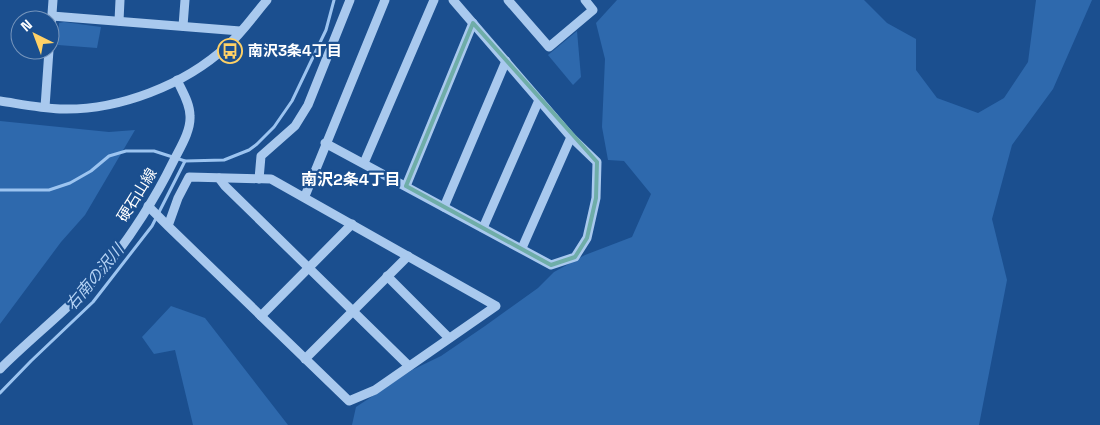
<svg xmlns="http://www.w3.org/2000/svg" width="1100" height="425" font-family="'Space Grotesk','Noto Sans JP',sans-serif">
<rect width="100%" height="100%" fill="#1b4f8f"/>
<!-- green -->
<g fill="#2e69ad">
<path d="M617,0H864L887,23L916,39V70L937,98L978,113L1004,98L1028,62L1036,0H1092L1053,89L1012,145L992,219L1007,280L979,425H352L356,407L412,370L441,356L485,326L538,288L554,272L585,255L632,237L651,194L624,161L608,160L602,127L605,59L596,23Z"/>
<path d="M64,22L101,27L97,48L58,45L59,23Z"/>
<path d="M577,31L581,77L573,85L548,55Z"/>
<path d="M0,121L109,132L135,130L85,215L61,242L0,324Z"/>
<path d="M171,306L205,318L288,425H193L175,350L154,354L142,337Z"/>
</g>
<g fill="none" stroke-linecap="round" stroke-linejoin="round">
<!-- stream -->
<g stroke="#9cc4f0" stroke-width="3">
<path d="M0,190H49L70,183L91,171L109,156L126,151H154L185,161L224,160L249,150L257,144L274,127L292,101L326,30L334,0"/>
<path d="M0,393L31,361L93,302L152,226L185,161"/>
</g>
<!-- minor -->
<g stroke="#a9c9ee" stroke-width="9">
<path d="M453,0L571,137L522,248"/>
<path d="M508,0L549,47L593,10L585,0"/>
<path d="M52,16L240,31"/>
<path d="M119,21L120,0"/>
<path d="M183,26L185,0"/>
<path d="M50,42L53,0"/>
<path d="M0,101C20,104 40,108 60,109C118,111 185,85 227,46C242,33 254,15 267,0"/>
<path d="M45,107L49,50"/>
<path d="M325,143L551,265L575,257L587,238L596,198L597,162L571,137"/>
<path d="M364,163L434,0"/>
<path d="M219,178L225,186L409,366"/>
<path d="M259,179L261,156L295,126L308,105L350,0"/>
<path d="M406,186L473,23"/>
<path d="M305,196L385,0"/>
<path d="M148,206L168,226L349,401L375,390L496,306L271,179L189,177L178,198L168,226"/>
<path d="M444,207L506,61"/>
<path d="M483,228L539,100"/>
<path d="M387,276L449,338"/>
<path d="M261,316L352,224"/>
<path d="M305,359L408,256"/>
<path d="M0,369C34,335 74,305 105,268C130,238 156,197 173,162C180,148 191,131 190,116C190,103 182,91 177,80"/>
</g>
</g>
<!-- marked area -->
<path fill="none" stroke="#6fada8" stroke-width="4" stroke-linejoin="round" d="M473,23L597,162L596,198L587,238L575,257L551,265L406,186Z"/>
<!-- icons -->
<defs>
<symbol id="bus-ring" viewBox="-11 -11 22 22"><circle r="9.5" fill="#1b4f8f" stroke="#ffd166" stroke-width="1.5"/><path d="M-5-6H5V4H4V6H2V4H-2V6H-4V4H-5ZM-3.5-4V0h7V-4ZM-3.5 1.2v1.5H-2V1.2ZM2 1.2v1.5H3.5V1.2Z" fill="#ffd166"/></symbol>
</defs>
<g fill-rule="evenodd">
<use href="#bus-ring" x="216" y="37" width="28" height="28"/>
</g>
<g text-anchor="middle" stroke-width="4.5" stroke-linejoin="round" paint-order="stroke">
<!-- poi labels -->
<g font-size="15" font-weight="bold" fill="#fff" stroke="#1b4f8f" text-anchor="start">
<text x="248" y="56">南沢3条4丁目</text>
</g>
<!-- street labels -->
<g font-size="15" fill="#fff" stroke="#1b4f8f">
<text transform="translate(137 195) rotate(-58)" y="5">硬石山線</text>
</g>
<!-- neighbourhood labels -->
<g font-size="16" font-weight="bold" fill="#fff" stroke="#1b4f8f">
<text x="351" y="185">南沢2条4丁目</text>
</g>
<!-- water labels -->
<g font-size="16" font-style="italic" fill="#b5d3f5" stroke="#1b4f8f">
<text transform="translate(94 277) rotate(-50)" y="6">右南の沢川</text>
</g>
</g>
<!-- north arrow -->
<g transform="translate(35 35) rotate(318)"><circle r="24" fill="#1b4f8f" stroke="#7695bc"/>
<path d="M0-4L9 19L0 12L-9 19Z" fill="#ffd166"/>
<text y="-8" font-size="14" font-weight="bold" text-anchor="middle" fill="#ffffff">N</text>
</g>
</svg>
